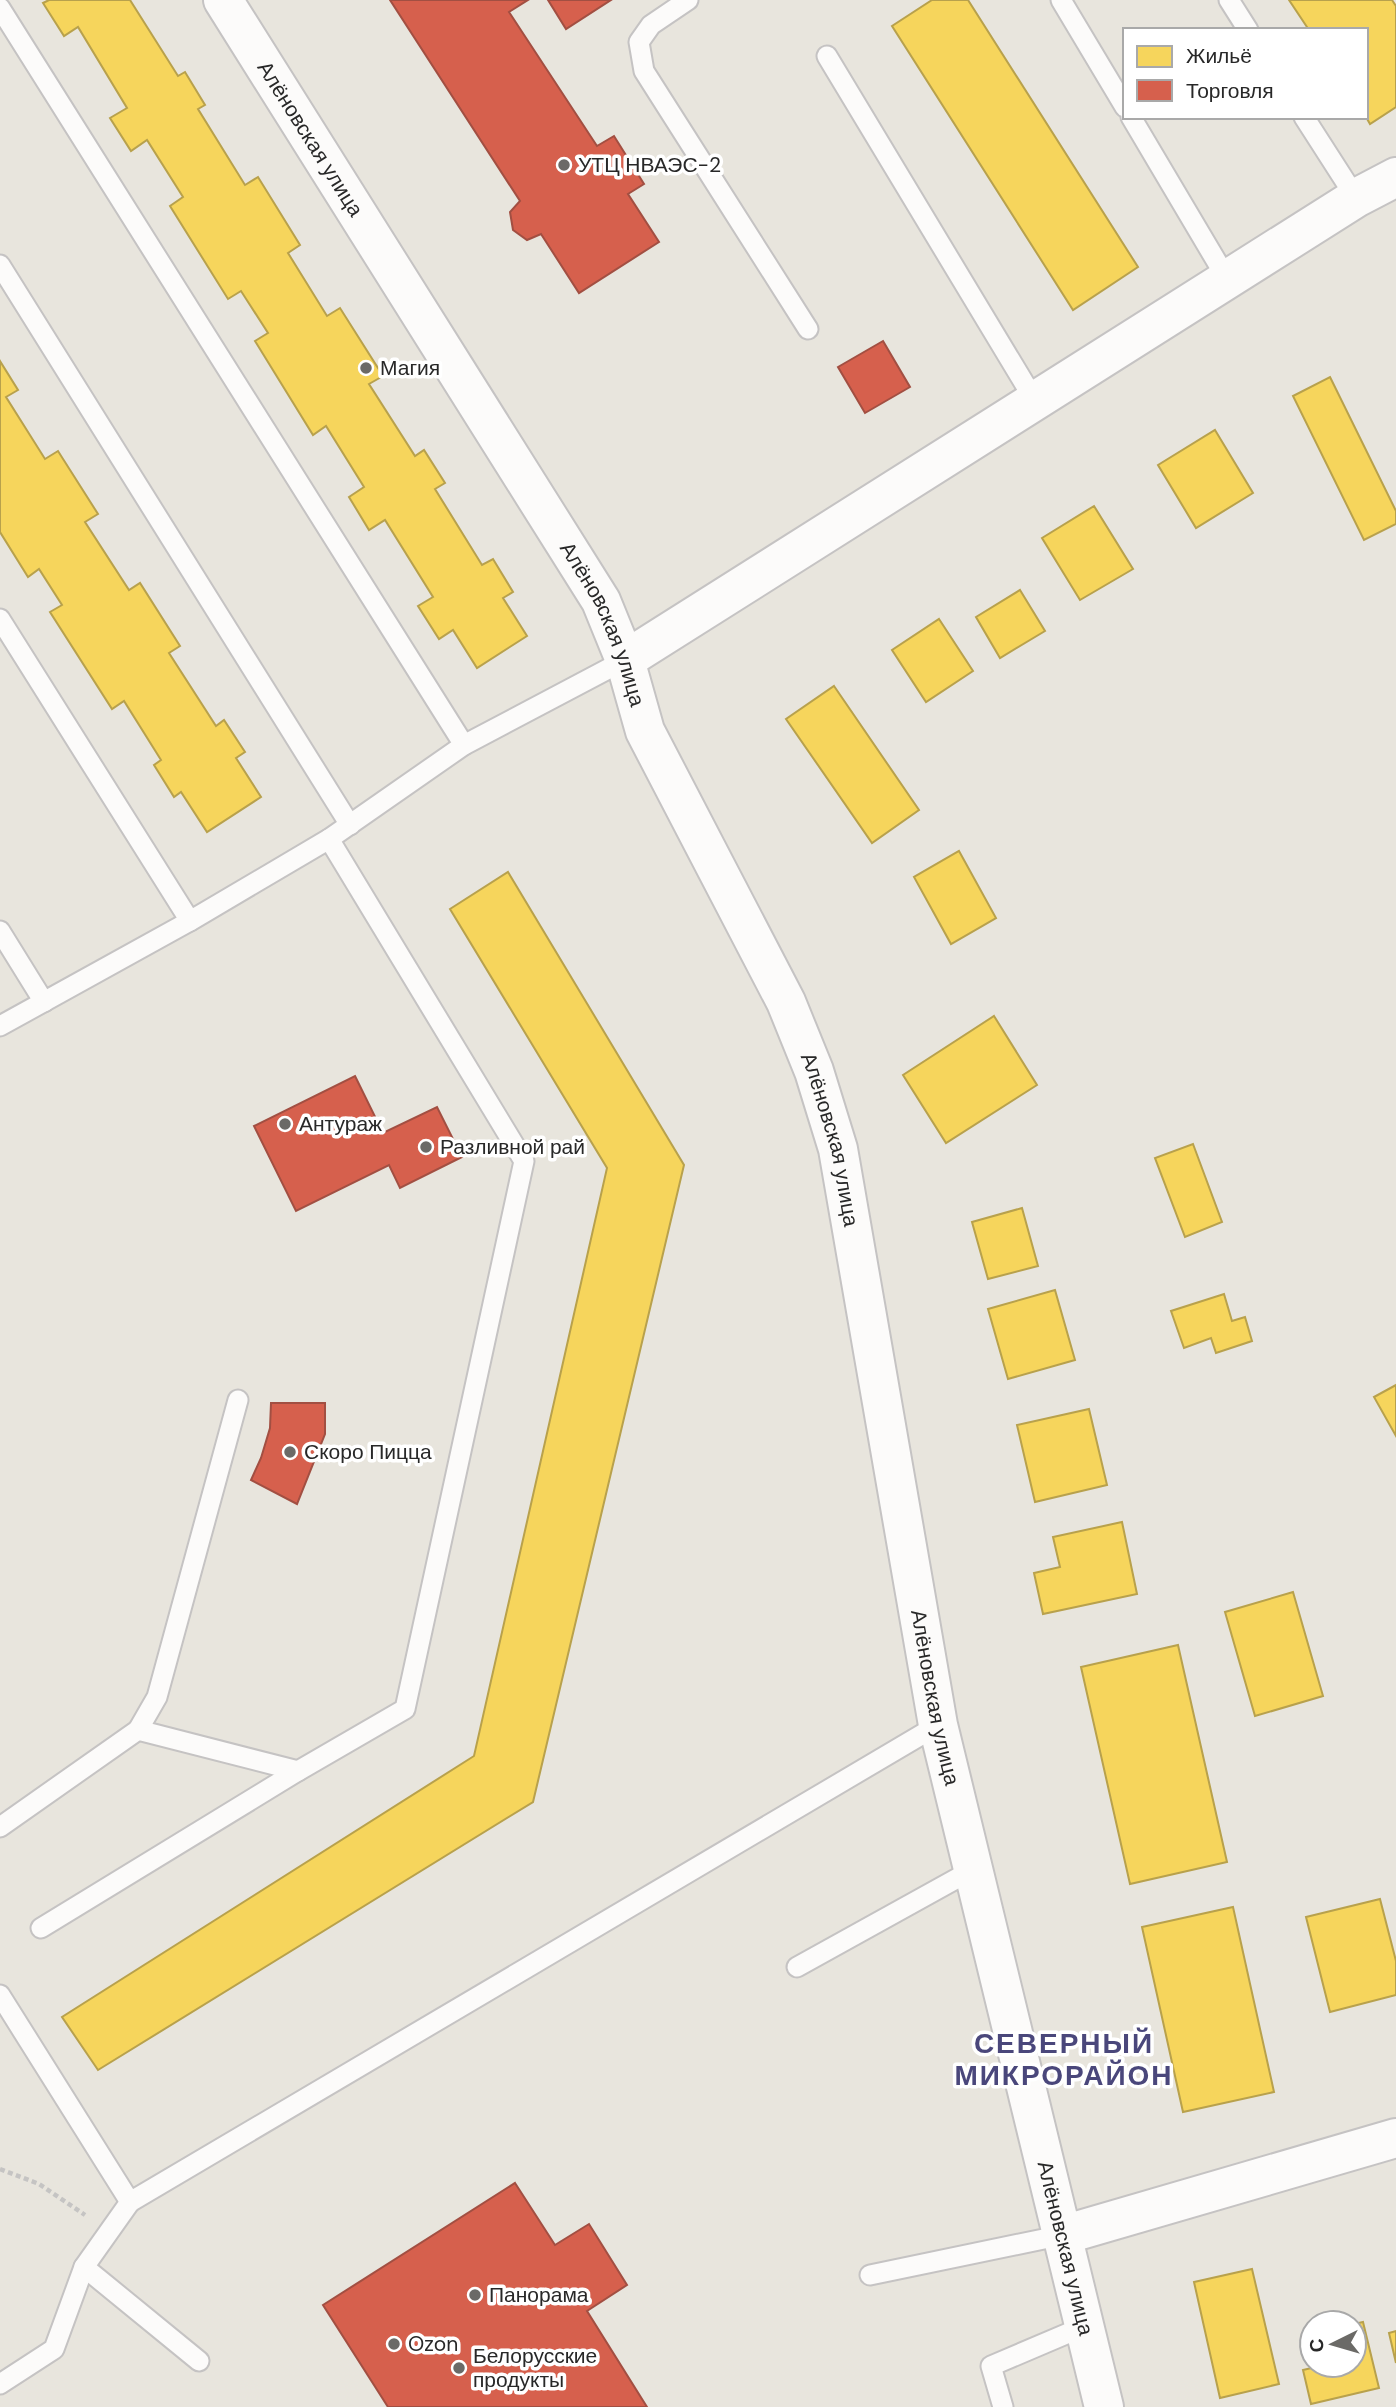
<svg xmlns="http://www.w3.org/2000/svg" width="1396" height="2407" font-family="'DM Sans',sans-serif">
<rect width="100%" height="100%" fill="#e8e5dd"/>
<!-- homes -->
<g fill="#f6d55c" stroke="#b8a14c" stroke-width="2">
<path d="M49,0H130L178,76L185,72L205,105L198,109L245,185L258,177L300,245L288,253L327,316L340,308L383,376L369,384L415,456L424,450L445,483L435,489L482,565L493,559L513,592L503,598L527,636L477,668L453,630L439,639L418,606L433,597L385,520L369,530L349,497L364,487L326,426L313,435L255,341L268,333L241,291L228,299L170,206L183,197L147,140L131,151L110,118L127,108L78,27L64,36L43,3Z"/>
<path d="M932,0H968L1138,267L1073,310L892,26Z"/>
<path d="M1289,0H1392L1396,6V107L1370,124L1366,117V30H1309Z"/>
<path d="M0,361L18,390L6,397L45,459L58,451L98,514L85,522L129,590L140,583L180,646L169,653L216,726L224,720L245,752L236,758L261,797L207,832L181,792L174,797L154,765L161,760L124,701L112,709L50,612L62,605L39,569L28,577L0,532Z"/>
<path d="M1330,377L1396,511V524L1364,540L1293,396Z"/>
<path d="M1215,430L1253,493L1196,528L1158,465Z"/>
<path d="M1094,506L1133,569L1080,600L1042,538Z"/>
<path d="M1020,590L1045,631L1000,658L976,617Z"/>
<path d="M939,619L973,671L926,702L892,650Z"/>
<path d="M834,686L919,810L872,843L786,719Z"/>
<path d="M959,851L996,918L951,944L914,877Z"/>
<path d="M508,872L684,1165L533,1802L98,2070L62,2017L474,1756L607,1168L450,909Z"/>
<path d="M994,1016L1037,1085L946,1143L903,1075Z"/>
<path d="M1193,1144L1222,1222L1185,1237L1155,1158Z"/>
<path d="M1022,1208L1038,1266L988,1279L972,1222Z"/>
<path d="M1055,1290L1075,1360L1008,1379L988,1309Z"/>
<path d="M1224,1294L1232,1321L1245,1317L1252,1341L1216,1353L1211,1338L1184,1348L1171,1311Z"/>
<path d="M1396,1385V1436L1374,1397Z"/>
<path d="M1089,1409L1107,1485L1035,1502L1017,1425Z"/>
<path d="M1122,1522L1137,1594L1043,1614L1034,1573L1060,1567L1053,1537Z"/>
<path d="M1293,1592L1323,1696L1255,1716L1225,1612Z"/>
<path d="M1178,1645L1227,1862L1130,1884L1081,1667Z"/>
<path d="M1380,1899L1396,1961V1995L1330,2012L1306,1917Z"/>
<path d="M1233,1907L1274,2092L1183,2112L1142,1927Z"/>
<path d="M1252,2269L1279,2384L1220,2398L1194,2282Z"/>
<path d="M1363,2322L1379,2388L1311,2404L1303,2370L1324,2365H1354V2324Z"/>
<path d="M1396,2331V2363L1389,2333Z"/>
</g>
<!-- shops -->
<g fill="#d6604d" stroke="#a24f42" stroke-width="2">
<path d="M390,0H528L509,12L597,146L614,136L644,184L628,194L659,242L579,293L541,234L527,240L513,230L510,212L520,201Z"/>
<path d="M548,0H611L566,29Z"/>
<path d="M883,341L910,387L865,413L838,367Z"/>
<path d="M355,1076L383,1133L437,1107L462,1157L400,1188L389,1165L296,1211L254,1126Z"/>
<path d="M271,1403H325V1434L297,1504L251,1480L261,1458L270,1428Z"/>
<path d="M515,2183L555,2245L589,2224L627,2285L587,2311L647,2407H388L323,2305Z"/>
</g>
<g fill="none" stroke-linecap="round" stroke-linejoin="round">
<defs>
<g id="service">
<path d="M688,0L651,25L639,42L644,71L808,329"/>
<path d="M1061,0L1125,107"/>
<path d="M1229,0L1248,30"/>
<path d="M0,8L464,745"/>
<path d="M827,56L1035,401"/>
<path d="M1131,117L1227,279"/>
<path d="M1304,117L1356,198"/>
<path d="M0,265L350,825"/>
<path d="M0,619L190,921L329,839L464,745L625,660"/>
<path d="M0,931L44,1002"/>
<path d="M0,1026L190,921"/>
<path d="M138,1730L157,1697L238,1400"/>
<path d="M0,1827L138,1730L298,1771L405,1709L524,1161L329,839"/>
<path d="M41,1928L298,1771"/>
<path d="M797,1967L974,1869"/>
<path d="M0,1995L130,2202L938,1725"/>
<path d="M84,2267L199,2361"/>
<path d="M870,2275L1063,2235"/>
<path d="M0,2384L54,2349L84,2267L130,2202"/>
<path d="M1003,2407L991,2366L1085,2326"/>
</g>
<g id="minor">
<path d="M625,660L1356,198L1396,177"/>
<path d="M1063,2235L1396,2138"/>
</g>
<g id="tertiary">
<path id="s1" d="M223,0L601,601L625,660L645,731L786,1002L814,1071L838,1149L938,1725L1104,2407"/>
</g>
</defs>
<!-- service casing -->
<use href="#service" stroke="#c5c3c3" stroke-width="23"/>
<!-- minor casing -->
<use href="#minor" stroke="#c5c3c3" stroke-width="42"/>
<!-- tertiary casing -->
<use href="#tertiary" stroke="#c5c3c3" stroke-width="42"/>
<!-- path -->
<path stroke="#c5c4c3" stroke-width="4.5" stroke-dasharray="5 3.5" stroke-linecap="butt" d="M0,2169L39,2184L85,2215"/>
<!-- service -->
<use href="#service" stroke="#fcfbfa" stroke-width="19"/>
<!-- minor -->
<use href="#minor" stroke="#fcfbfa" stroke-width="38"/>
<!-- tertiary -->
<use href="#tertiary" stroke="#fcfbfa" stroke-width="38"/>
</g>
<!-- markers -->
<g fill="#6b6a67" stroke="#fff" stroke-width="2.5">
<circle cx="564" cy="165" r="7"/>
<circle cx="366" cy="368" r="7"/>
<circle cx="285" cy="1124" r="7"/>
<circle cx="426" cy="1147" r="7"/>
<circle cx="290" cy="1452" r="7"/>
<circle cx="475" cy="2295" r="7"/>
<circle cx="394" cy="2344" r="7"/>
<circle cx="459" cy="2368" r="7"/>
</g>
<g text-anchor="middle" stroke-width="7" stroke-linejoin="round" paint-order="stroke">
<!-- street labels -->
<g font-size="21" fill="#282828" stroke="#fff">
<text dy="7" stroke="none"><textPath href="#s1" startOffset="164">Алёновская улица</textPath></text>
<text dy="7" stroke="none"><textPath href="#s1" startOffset="732">Алёновская улица</textPath></text>
<text dy="7" stroke="none"><textPath href="#s1" startOffset="1298">Алёновская улица</textPath></text>
<text dy="7" stroke="none"><textPath href="#s1" startOffset="1866">Алёновская улица</textPath></text>
<text dy="7" stroke="none"><textPath href="#s1" startOffset="2432">Алёновская улица</textPath></text>
</g>
<!-- poi labels -->
<g font-size="21" fill="#282828" stroke="#fff" text-anchor="start">
<text x="578" y="172">УТЦ НВАЭС-2</text>
<text x="380" y="375">Магия</text>
<text x="299" y="1131">Антураж</text>
<text x="440" y="1154">Разливной рай</text>
<text x="304" y="1459">Скоро Пицца</text>
<text x="489" y="2302">Панорама</text>
<text x="408" y="2351">Ozon</text>
<text x="473" y="2363">Белорусские<tspan x="473" dy="24">продукты</tspan></text>
</g>
<!-- district labels -->
<g font-size="28" font-weight="bold" letter-spacing="2" fill="#4a477b" stroke="#fff">
<text x="1064" y="2053">СЕВЕРНЫЙ<tspan x="1064" dy="32">МИКРОРАЙОН</tspan></text>
</g>
</g>
<!-- legend -->
<rect x="1123" y="28" width="245" height="91" fill="#ffffff" stroke="#a9a9a9" stroke-width="2"/>
<rect x="1137" y="46" width="35" height="21" fill="#f6d55c" stroke="#a9a9a9" stroke-width="2"/>
<text x="1186" y="63" font-size="21" fill="#282828">Жильё</text>
<rect x="1137" y="80" width="35" height="21" fill="#d6604d" stroke="#a9a9a9" stroke-width="2"/>
<text x="1186" y="98" font-size="21" fill="#282828">Торговля</text>
<!-- north arrow -->
<g transform="translate(1333 2344) rotate(265)"><circle r="33" fill="#ffffff" stroke="#a9a9a9" stroke-width="2"/>
<path d="M0-5L12 26L0 18L-12 26Z" fill="#6b6a67"/>
<text y="-10" font-size="19" font-weight="bold" text-anchor="middle" fill="#282828">С</text>
</g>
</svg>
